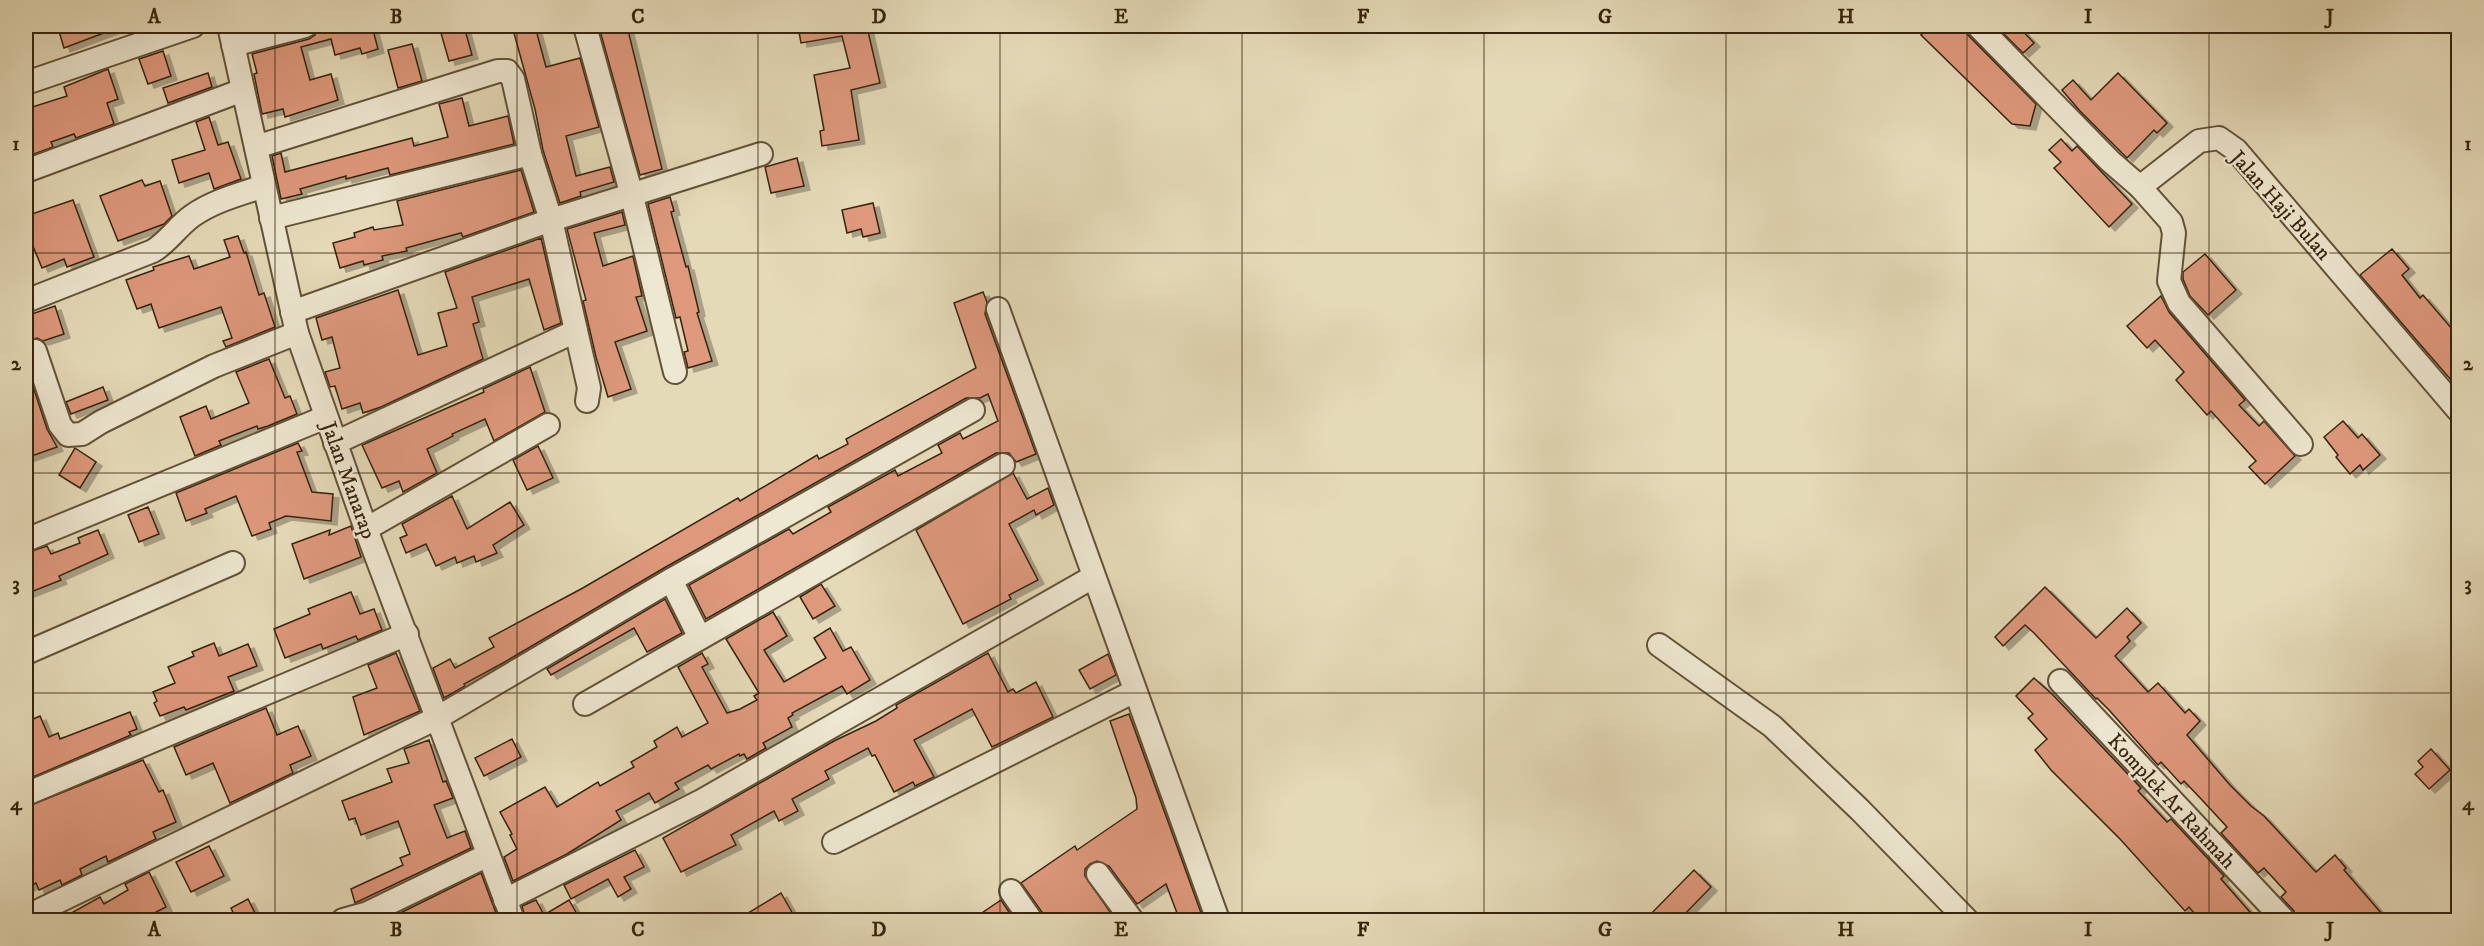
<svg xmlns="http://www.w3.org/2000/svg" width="2484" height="946" font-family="'IM FELL DW Pica',serif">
<defs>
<filter id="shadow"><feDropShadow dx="6" dy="4" stdDeviation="0" flood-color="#0004"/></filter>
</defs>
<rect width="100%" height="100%" fill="#e5dab8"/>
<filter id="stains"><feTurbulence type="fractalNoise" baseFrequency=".00333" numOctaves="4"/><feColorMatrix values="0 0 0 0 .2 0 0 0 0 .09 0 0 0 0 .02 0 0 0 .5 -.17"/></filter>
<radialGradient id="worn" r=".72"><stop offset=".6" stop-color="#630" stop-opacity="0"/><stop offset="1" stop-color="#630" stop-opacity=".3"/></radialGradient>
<!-- building -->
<g fill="#de987c" stroke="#36240c" stroke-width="1.5" filter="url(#shadow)">
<path d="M67,26H116L117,28L64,48L58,28Z"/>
<path d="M318,26H372L378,49L362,54L360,48L335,55L331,39L301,47L310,80L331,74L338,100L285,117L283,109L262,114L254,74L257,73L252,54L309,39L315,35Z"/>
<path d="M439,26H464L472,55L449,61Z"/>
<path d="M512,26H535L546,67L580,58L599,127L566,136L576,176L610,167L614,182L580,192L581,196L560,203L543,150L535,109Z"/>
<path d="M606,26H627L662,169L640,175L599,27Z"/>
<path d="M798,26H859V29L867,27L880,83L851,90L859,140L822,146L820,131L824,130L814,75L850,68L842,36L801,43Z"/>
<path d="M1930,26H1965L1968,35L2036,104L2030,126L2012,124L1921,35Z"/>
<path d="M1996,26H2018L2034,43L2023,53Z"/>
<path d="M412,44L422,81L398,88L388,50Z"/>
<path d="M163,51L171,76L148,84L139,59Z"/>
<path d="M108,69L118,99L107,103L114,124L76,138L74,134L51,142L53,147L26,157V109L67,96L64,87Z"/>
<path d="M208,73L212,87L168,103L163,88Z"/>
<path d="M2118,73L2167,123L2157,133L2154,130L2127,158L2080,111L2062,90L2073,80L2091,100Z"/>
<path d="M462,98L469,126L508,116L514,144L390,175L388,168L346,179V176L300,189L302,194L281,199L272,156L281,153L285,172L412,138L414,146L448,137L439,104Z"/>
<path d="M209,117L218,145L228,142L241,179L214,189L209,173L179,183L172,160L205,150L196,122Z"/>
<path d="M2061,139L2072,151L2077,146L2132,204L2109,227L2054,168L2061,162L2049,150Z"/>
<path d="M797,158L804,186L771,193L765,167Z"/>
<path d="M521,170L534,212L463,237L461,233L406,248L407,251L382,256L383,260L364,265L363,261L340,268L333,243L355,237L354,233L373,227L374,230L403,225L397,201Z"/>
<path d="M142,180L145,186L160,181L172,216L164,224L118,241L100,196Z"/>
<path d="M670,197L674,211L671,212L686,267L688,266L699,312L697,313L712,361L688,368L684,352L688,351L680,317L676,318L648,204Z"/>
<path d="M73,200L94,257L67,267L64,259L42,268L30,239L26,241V216Z"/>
<path d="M873,203L880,233L863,237L861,229L847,233L842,210Z"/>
<path d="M622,212L625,225L594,233L603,266L633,256L642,296L636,297L647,331L615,342L631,389L608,397L596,357L583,301L586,300L567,229Z"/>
<path d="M238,236L244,253L246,252L259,295L264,293L275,327L226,347L223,341L232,338L221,307L159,328L151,304L137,309L126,280L154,270L153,267L189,256L194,269L230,257L224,240Z"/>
<path d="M541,238L561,323L544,330L529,279L472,297L479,322L473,324L483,359L381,407L363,413L360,403L342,409L335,386L330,387L325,372L340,368L332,337L322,340L316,318L398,290L418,355L447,346L438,313L457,308L445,272Z"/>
<path d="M2392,249L2409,269L2402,275L2420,298L2423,295L2458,336V388L2360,275Z"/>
<path d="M2205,254L2236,290L2208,315L2190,296L2183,279V272Z"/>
<path d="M983,292L987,302L985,314L1036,454L1016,462L1009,453H996L706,619L689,585L789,529L793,534L831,512L828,507L895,470L898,476L942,453L938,445L960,433L963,439L998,421L988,394L980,398H966L664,568L503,663L464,684L465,686L444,698L433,668L450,659L455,668L494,647L489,638L581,589L738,498L740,501L817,455L819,459L848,444L846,439L976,368L954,303Z"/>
<path d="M2161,296L2169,312L2245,400L2239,405L2259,426L2264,421L2295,456L2265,484L2249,467L2256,461L2211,411L2207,415L2176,380L2184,372L2155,340L2147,348L2127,326Z"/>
<path d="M55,306L64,334L43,341L37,338L26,342V316Z"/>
<path d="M269,359L285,398L290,396L297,414L268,426L258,429L257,426L219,441L221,445L195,456L180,417L206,406L211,419L249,403L236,372Z"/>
<path d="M26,365L47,429L57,447L26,458Z"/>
<path d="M530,367L545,412L494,441L485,419L452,434L453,436L427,449L437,473L403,492L399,481L382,488L362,445L484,392L483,389Z"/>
<path d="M103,387L108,400L71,414L66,402Z"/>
<path d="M2343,421L2358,438L2362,434L2380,455L2363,470L2360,465L2350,474L2336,457L2338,455L2324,437Z"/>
<path d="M298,443L302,451L297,452L312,492L333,494L331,521L286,516L269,523L271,529L252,536L236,496L205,509L207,513L186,521L176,493Z"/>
<path d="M538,446L553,478L527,490L513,460Z"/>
<path d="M75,448L96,462L80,488L59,475Z"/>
<path d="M1013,473L1027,499L1048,488L1054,505L1036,515L1034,510L1009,524L1038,580L1009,595L1011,599L963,624L916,530Z"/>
<path d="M452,496L467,529L510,502L524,525L493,545L497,553L476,562L474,556L457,563L455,557L436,566L426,544L406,553L400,538L407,535L402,524Z"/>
<path d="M148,507L159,534L139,542L128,515Z"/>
<path d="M351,526L361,557L304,579L292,544L330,530L329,535Z"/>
<path d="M98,530L108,554L59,576L61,580L26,594V553L47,546L51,554L80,543L78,538Z"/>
<path d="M821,584L835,606L813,619L800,597Z"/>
<path d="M2045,587L2096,638L2127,608L2141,623L2127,637L2130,641L2115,656L2148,692L2158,683L2185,713L2189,709L2200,721L2187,735L2230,785L2251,806L2264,816L2313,869L2316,872L2335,855L2346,868L2344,870L2382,914L2374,921H2297L2294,911L2281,897L2286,892L2264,868L2258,873L2221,833L2227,827L2203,801L2184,781L2181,784L2161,762L2158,765L2109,710L2097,698L2096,699L2034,633L2025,625L2003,646L1995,637Z"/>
<path d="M351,592L360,614L374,609L382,630L358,640L356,636L323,649L321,644L285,658L274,629L310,614L308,609Z"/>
<path d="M665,599L682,633L647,652L634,628L551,675L547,669Z"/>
<path d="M773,612L787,636L764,650L784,682L826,658L814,638L830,628L843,651L851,647L870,680L847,694L842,686L792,713L793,715L788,718L792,727L763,743L766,748L747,759L744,754L740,756L739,754L711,769L708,765L675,783L679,789L655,803L649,793L616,811L621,820L567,854L513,881L504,857L517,849L510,835L512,834L500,812L545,787L557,807L598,782L600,786L634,767L631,762L657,747L654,741L677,727L682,737L708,723L678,667L702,653L708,664L702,667L727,713L740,709L757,700L754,696L759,693L726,639Z"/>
<path d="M214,643L219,656L248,644L257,666L228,677L234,691L186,710L184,707L160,716L154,703L157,701L153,692L175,683L168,667L194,656L192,652Z"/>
<path d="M396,653L420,711L364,735L353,697L377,688L368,665Z"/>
<path d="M988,653L1008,692L1013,689L1016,693L1036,682L1053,717L992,747L972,709L914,740L934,777L915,786L913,782L894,792L875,755L872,756L868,748L825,771L829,779L792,799L798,811L779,821L774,811L731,835L736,845L681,872L663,838L834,741L876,721L897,708L896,705Z"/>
<path d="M1108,654L1116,675L1090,689L1079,670Z"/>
<path d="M2034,678L2053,695L2141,788L2138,791L2167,822L2171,819L2224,876L2221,879L2256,919L2261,915L2266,921H2201L2189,907L2185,911L2120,839L2051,770L2035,750L2047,739L2028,718L2033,714L2016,696Z"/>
<path d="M266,708L277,735L298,726L311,756L290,765L293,773L230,803L213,763L186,775L174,747Z"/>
<path d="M130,712L137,729L129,732L131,735L26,780V722L40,716L49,737L58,733L60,739Z"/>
<path d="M1129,714L1204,921H1180L1166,884L1137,904L1109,866L1097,861L1090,864L1085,869V876L1115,919L1044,921L1042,912L1021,883L1075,846L1077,850L1137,809L1136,798L1110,721Z"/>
<path d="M512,739L521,757L484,776L475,758Z"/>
<path d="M429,740L443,782L446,781L453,798L434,805L447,838L465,831L471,848L355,903L351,889L403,865L400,858L410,854L398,821L361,835L355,818L349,820L342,801L392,782L387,769L409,763L404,749Z"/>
<path d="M2431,749L2450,770L2429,789L2415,774L2423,767L2418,761Z"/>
<path d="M143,760L159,792L163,790L176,822L153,832L156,839L108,862L106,856L80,869L82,875L62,885L60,880L39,890L36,883L26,888V807Z"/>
<path d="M209,846L224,876L191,892L176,862Z"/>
<path d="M635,850L644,867L624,877L631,889L618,897L608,879L571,899L564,885Z"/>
<path d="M1694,870L1711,887L1678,921H1644Z"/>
<path d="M149,872L166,907L139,921H57L100,897L104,904L128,890L125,884Z"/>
<path d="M481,873L499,921H384Z"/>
<path d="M781,893L797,921H735Z"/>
<path d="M248,899L259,921H237L231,908Z"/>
<path d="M536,900L544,915L569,900L581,921H526L522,906Z"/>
<path d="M1001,900L1015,921H970Z"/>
</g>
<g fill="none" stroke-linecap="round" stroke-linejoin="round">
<defs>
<g id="minor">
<path d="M229,26L297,333L366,529L513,920"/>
<path d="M1978,26L2110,161L2140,187L2171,222L2174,233L2169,281L2179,303L2301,444"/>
<path d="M586,30L632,196L675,372"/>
<path d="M233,45L305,26"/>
<path d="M26,83L193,26"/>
<path d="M256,147L498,71H507L513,79L530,154L551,220L589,388L587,401"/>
<path d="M26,171L243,90"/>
<path d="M2140,187L2199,141L2219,138L2236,150L2458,410"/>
<path d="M271,218L530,154"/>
<path d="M26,301L153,251C169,241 178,226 192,216C213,201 240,194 264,186"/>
<path d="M998,309L1218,920"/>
<path d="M292,312L551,220L761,154"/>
<path d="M35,351L60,425L68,435L82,434L101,422L214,366L297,333"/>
<path d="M335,443L576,331"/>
<path d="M366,529L548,425"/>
<path d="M26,540L326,417"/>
<path d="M671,580L700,638"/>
<path d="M1659,645L1772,726L1860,810L1967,920"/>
<path d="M26,653L233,563"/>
<path d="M2060,681L2284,920"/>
<path d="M585,704L1003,465"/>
<path d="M26,794L407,634"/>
<path d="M834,842L1135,691"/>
<path d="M1098,874L1132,920"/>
<path d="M1011,891L1031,920"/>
<path d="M505,900L703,800L1093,577"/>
<path d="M26,917L437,718L671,580L973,410"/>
<path d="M343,920L368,913L488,855"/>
</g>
</defs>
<!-- minor casing -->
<use href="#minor" stroke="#625237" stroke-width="26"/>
<!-- minor -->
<use href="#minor" stroke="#eee7d1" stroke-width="22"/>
</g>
<!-- grid -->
<path fill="none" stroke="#36240c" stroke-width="1.5" stroke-opacity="0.55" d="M275,26V920M517,26V920M758,26V920M1000,26V920M1242,26V920M1484,26V920M1726,26V920M1967,26V920M2209,26V920M26,253H2458M26,473H2458M26,693H2458"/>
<g text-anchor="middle" stroke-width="4.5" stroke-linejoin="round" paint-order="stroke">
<!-- street labels -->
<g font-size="21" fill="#36240c" stroke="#eee7d1">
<text transform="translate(2281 205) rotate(48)" y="7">Jalan Haji Bulan</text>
<text transform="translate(349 480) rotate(70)" y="7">Jalan Manarap</text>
<text transform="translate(2172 801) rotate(47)" y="7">Komplek Ar Rahmah</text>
</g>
</g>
<!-- margin -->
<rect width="2484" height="946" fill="none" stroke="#e5dab8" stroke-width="66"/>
<rect x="33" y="33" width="2418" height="880" fill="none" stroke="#36240c" stroke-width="2"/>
<g font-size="20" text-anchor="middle" font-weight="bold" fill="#36240c">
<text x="154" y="23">A</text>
<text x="396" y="23">B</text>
<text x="638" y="23">C</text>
<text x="879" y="23">D</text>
<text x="1121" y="23">E</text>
<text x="1363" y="23">F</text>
<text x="1605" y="23">G</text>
<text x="1846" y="23">H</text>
<text x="2088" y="23">I</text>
<text x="2330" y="23">J</text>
<text x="16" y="150">1</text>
<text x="2468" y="150">1</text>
<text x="16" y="370">2</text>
<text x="2468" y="370">2</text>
<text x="16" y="590">3</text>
<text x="2468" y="590">3</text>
<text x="16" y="810">4</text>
<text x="2468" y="810">4</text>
<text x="154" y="936">A</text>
<text x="396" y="936">B</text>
<text x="638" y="936">C</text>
<text x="879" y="936">D</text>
<text x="1121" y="936">E</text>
<text x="1363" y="936">F</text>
<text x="1605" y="936">G</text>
<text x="1846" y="936">H</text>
<text x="2088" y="936">I</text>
<text x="2330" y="936">J</text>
</g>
<rect width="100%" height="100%" filter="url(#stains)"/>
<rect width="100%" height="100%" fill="url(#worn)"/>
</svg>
